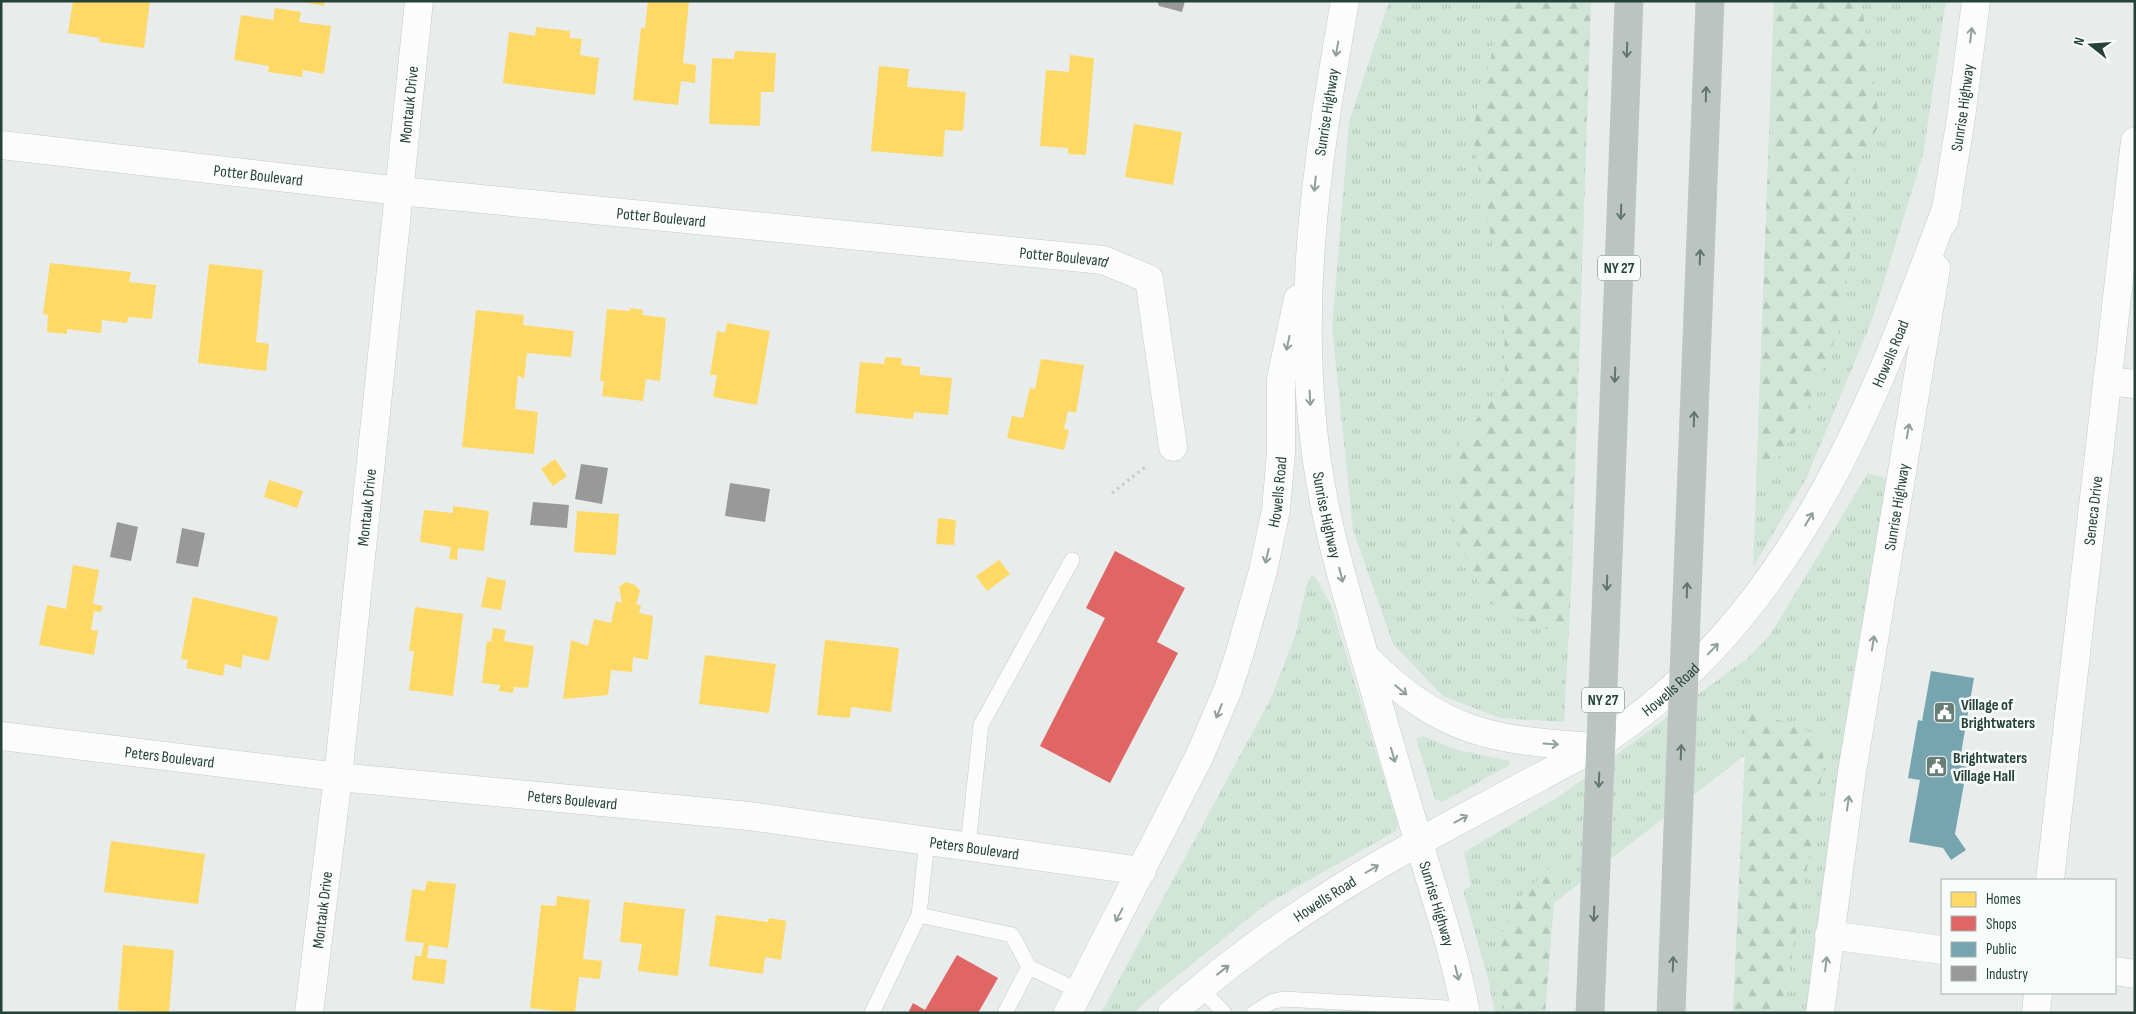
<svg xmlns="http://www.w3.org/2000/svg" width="2136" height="1014" font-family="'Sofia Sans Condensed',sans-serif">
<defs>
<pattern id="grass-tufts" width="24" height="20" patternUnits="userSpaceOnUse" patternTransform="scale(1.25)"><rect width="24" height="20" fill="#d1e6d8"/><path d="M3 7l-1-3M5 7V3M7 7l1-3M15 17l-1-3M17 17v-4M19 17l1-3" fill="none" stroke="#b3c6ba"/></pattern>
<pattern id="forest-firs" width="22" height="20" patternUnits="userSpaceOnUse" patternTransform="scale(1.25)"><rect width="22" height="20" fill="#d1e6d8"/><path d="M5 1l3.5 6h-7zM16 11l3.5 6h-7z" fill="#b3c6ba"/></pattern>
</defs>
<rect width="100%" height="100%" fill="#e8edeb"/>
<!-- grass -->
<g fill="url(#grass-tufts)">
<path d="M1389,1H1591L1572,573L1564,722L1500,718L1443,696L1393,644L1353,530L1332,328L1349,122Z"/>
<path d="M1774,1H1946L1923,155L1872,320L1806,479L1753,567Z"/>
<path d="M1868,473L1887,479L1850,693L1806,1013H1733L1745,755L1554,903L1545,1013H1495L1489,983L1463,890L1471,886L1464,852L1560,796L1749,657L1770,635Z"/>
<path d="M1312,575L1316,578L1331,605L1398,823L1396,831L1265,905L1145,1002L1135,1013H1101L1271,698L1296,633L1307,583Z"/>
<path d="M1423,736L1458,750L1510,761V765L1442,802L1435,799L1416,739Z"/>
</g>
<!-- forest -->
<g fill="url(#forest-firs)">
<path d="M1498,1H1591L1568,636L1530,623L1489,603L1452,527L1457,448L1505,378L1504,309L1472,132L1497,33Z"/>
<path d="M1774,1H1861L1880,123L1848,181L1853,226L1842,322L1802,421L1756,492Z"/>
<path d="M1747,713L1795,724L1825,741L1819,800L1782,1013H1733Z"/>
<path d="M1556,862L1545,1013H1506L1499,975L1502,933L1519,898Z"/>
</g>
<!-- homes -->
<g fill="#ffd966">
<path d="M73,1H150L144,48L99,42L100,38L68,33Z"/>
<path d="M297,1H325L324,6Z"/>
<path d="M648,1H689L683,63L696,65L695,83L681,81L678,105L633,100L641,28H645Z"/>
<path d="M275,8L301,12L299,22L331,26L324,74L303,70L302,77L268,72L269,66L234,60L241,15L273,20Z"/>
<path d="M536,27L570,31V38L582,39L580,55L599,58L595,95L503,83L509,32L535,36Z"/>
<path d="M735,51L776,53L774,92H761L760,126L709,124L712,58L734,59Z"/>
<path d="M1070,55L1094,58L1086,155L1068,154V148L1040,146L1046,70L1069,72Z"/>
<path d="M879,66L909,69L907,87L966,92L963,131L945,130L943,157L871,151Z"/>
<path d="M1134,124L1182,132L1173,185L1125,177Z"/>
<path d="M50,263L131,272L129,282L156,285L152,319L128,317L127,323L102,320L101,333L67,329V334L47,332L48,315L43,314Z"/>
<path d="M209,264L263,270L256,342L269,344L266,371L198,363Z"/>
<path d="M630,308L643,310L642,315L666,318L660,381L646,379L643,401L602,396L604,381H600L607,309L630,311Z"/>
<path d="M476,310L524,315L523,325L574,331L571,357L527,353L524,379L518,375L515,409L538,412L534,454L462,447Z"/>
<path d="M727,323L770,331L757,405L713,397L717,375H710L717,331L725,333Z"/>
<path d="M885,357L902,358L901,365L920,367V375L952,378L948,415L914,412L913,419L855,413L860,362L884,364Z"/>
<path d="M1041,359L1084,365L1076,413L1068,411L1064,429L1069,430L1064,450L1007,438L1012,416L1023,418L1030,388L1035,389Z"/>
<path d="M555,459L567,476L553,486L541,469Z"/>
<path d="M269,480L303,491L297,508L264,497Z"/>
<path d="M453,506L489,511L484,551L458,548L457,560L449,559L451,547L420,542L424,510L453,513Z"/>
<path d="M577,511L619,514L616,555L574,552Z"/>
<path d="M938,518L956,520L954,545L936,544Z"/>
<path d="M999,560L1010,574L987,591L976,576Z"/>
<path d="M73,565L99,570L93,604L103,606L101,612L94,611L91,630L98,631L94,655L39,645L47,605L66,609Z"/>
<path d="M487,577L506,581L501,610L481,607Z"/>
<path d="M626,582L635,585L640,591L636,604L641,606L639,613L653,616L648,660L633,657L632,672L611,670L608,695L563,699L571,640L588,646L594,619L611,623L616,601L622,603L619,587Z"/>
<path d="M193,597L278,617L269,661L243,655L241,668L225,664L223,676L186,668L188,660L181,659Z"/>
<path d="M415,607L463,614L453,696L409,690L414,651H409Z"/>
<path d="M493,628L506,630L504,641L534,646L528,688L514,687L513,693L499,691L500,685L482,683L487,641L491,642Z"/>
<path d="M825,640L899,648L891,712L851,707L850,718L817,715Z"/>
<path d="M705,655L776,664L769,713L699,704Z"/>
<path d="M111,841L205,854L198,904L104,892Z"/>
<path d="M427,881L456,884L448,948L429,945L427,958L447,960L444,984L412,980L415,956H421L424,943L405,941L412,889L425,891Z"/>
<path d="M557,896L590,900L583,959L602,961L600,979L579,977L575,1013L530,1008L541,905L556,906Z"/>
<path d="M624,902L685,909L678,976L638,971L642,944L620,942Z"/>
<path d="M716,915L768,922L769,918L786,921L781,960L765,957L763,974L709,966Z"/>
<path d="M123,945L174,950L169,1013L118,1010Z"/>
</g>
<!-- shops -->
<g fill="#e06666">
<path d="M1115,551L1185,588L1157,642L1178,653L1110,783L1040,746L1105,618L1086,608Z"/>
<path d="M957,955L998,978L978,1013H908L913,1003L925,1010Z"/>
</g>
<!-- public -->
<path fill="#76a5af" d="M1931,671L1974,678L1959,765L1967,767L1955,834L1966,850L1951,860L1943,848L1909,842L1920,780L1908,778L1918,720L1922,721Z"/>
<!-- industry -->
<g fill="#999">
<path d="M1157,1H1185L1182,12L1159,6Z"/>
<path d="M581,464L608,468L602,504L575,499Z"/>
<path d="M730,483L770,489L765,522L725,516Z"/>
<path d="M533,502L569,505L567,528L530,525Z"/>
<path d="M117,522L138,527L131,561L110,557Z"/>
<path d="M182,528L205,533L198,567L176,563Z"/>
</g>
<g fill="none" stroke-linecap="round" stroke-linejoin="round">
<defs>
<g id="lane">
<path d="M968,846L981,725L1072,560"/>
<path d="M919,915L1012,935L1029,967L1005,1013"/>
<path d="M1029,967L1079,991"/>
<path d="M1200,987L1224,1013"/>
<path d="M872,1013L919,915L927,840"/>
<path d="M1254,1013L1271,1002L1283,999L1465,1009"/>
</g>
<g id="street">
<path id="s1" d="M1,145L400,191L1103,260L1149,279L1173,447"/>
<path d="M2107,381L2135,384"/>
<path id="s2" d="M1,736L338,777L749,816L1142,871"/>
<path id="s3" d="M2050,880L2135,141"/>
<path d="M1829,935L1942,950"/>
<path d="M2115,971L2135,974"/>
<path id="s4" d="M309,1013L338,777L419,1"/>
<path d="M2036,1013L2038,993"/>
</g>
<g id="secondary">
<path id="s5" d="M1345,1C1315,171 1290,330 1324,502C1335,558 1352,612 1368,668C1385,726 1401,784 1419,843C1436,899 1455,955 1466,1013"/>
<path id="s6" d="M1944,221L1961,118L1976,1"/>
<path d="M1366,658C1443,734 1491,740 1595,747"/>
<path id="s7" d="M1068,1013L1200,755L1228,689L1240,652L1263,571L1276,510L1281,452V379L1298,299"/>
<path id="s8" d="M1172,1013C1248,945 1333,889 1421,841C1461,819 1500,798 1540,777C1558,767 1578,757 1596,746C1790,622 1872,410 1948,203"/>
<path id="s9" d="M1820,1013L1852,772L1936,268"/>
</g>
<g id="highway">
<path d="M1692,468L1710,1"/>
<path d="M1609,534L1629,1"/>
<path d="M1590,1013L1596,865"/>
<path d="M1671,1013L1679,801"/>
</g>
</defs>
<!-- lane casing -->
<use href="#lane" stroke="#c5cac8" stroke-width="16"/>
<!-- street casing -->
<use href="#street" stroke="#c5cac8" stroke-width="29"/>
<!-- secondary casing -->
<use href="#secondary" stroke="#c3cbc8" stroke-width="29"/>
<!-- highway casing -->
<use href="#highway" stroke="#c3ccc9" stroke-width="29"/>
<!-- path -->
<path stroke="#c3ccca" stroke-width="3" stroke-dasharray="2.5 4" stroke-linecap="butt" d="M1112,493L1148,465"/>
<!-- lane -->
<use href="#lane" stroke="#fcfcfc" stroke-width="15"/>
<!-- street -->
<use href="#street" stroke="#fcfcfc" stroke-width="28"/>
<!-- secondary -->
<use href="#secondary" stroke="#fcfcfc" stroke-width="28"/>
<!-- highway -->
<use href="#highway" stroke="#bcc4c2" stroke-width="28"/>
<defs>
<g id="highway-bridge">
<path d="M1679,801L1692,468"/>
<path d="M1596,865L1609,534"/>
</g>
</defs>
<!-- highway-bridge casing -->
<use href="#highway-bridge" stroke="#c3ccc9" stroke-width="29" stroke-linecap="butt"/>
<!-- highway-bridge -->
<use href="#highway-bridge" stroke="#bcc4c2" stroke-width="28"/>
</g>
<!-- one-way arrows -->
<defs><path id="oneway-shaft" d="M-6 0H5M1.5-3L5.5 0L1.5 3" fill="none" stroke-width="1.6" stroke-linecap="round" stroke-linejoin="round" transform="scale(1.25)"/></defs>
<g stroke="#909f9b">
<use href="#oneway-shaft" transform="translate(1971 35) rotate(-83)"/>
<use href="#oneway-shaft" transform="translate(1337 49) rotate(100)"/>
<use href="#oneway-shaft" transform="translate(1315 184) rotate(96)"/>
<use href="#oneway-shaft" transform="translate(1288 343) rotate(102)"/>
<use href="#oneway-shaft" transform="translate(1310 398) rotate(87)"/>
<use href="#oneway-shaft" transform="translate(1908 431) rotate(-80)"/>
<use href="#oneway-shaft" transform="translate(1809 519) rotate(-59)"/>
<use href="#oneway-shaft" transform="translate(1267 556) rotate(103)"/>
<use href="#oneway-shaft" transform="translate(1341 575) rotate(76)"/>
<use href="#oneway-shaft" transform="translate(1873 643) rotate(-81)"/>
<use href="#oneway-shaft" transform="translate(1713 649) rotate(-46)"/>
<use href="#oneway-shaft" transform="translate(1401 690) rotate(39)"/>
<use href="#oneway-shaft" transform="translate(1219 711) rotate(112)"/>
<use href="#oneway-shaft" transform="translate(1551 744) rotate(4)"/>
<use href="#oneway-shaft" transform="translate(1393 755) rotate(74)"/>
<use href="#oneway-shaft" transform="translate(1848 803) rotate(-82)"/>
<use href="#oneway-shaft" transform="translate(1461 819) rotate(-28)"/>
<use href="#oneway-shaft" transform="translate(1372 869) rotate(-30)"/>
<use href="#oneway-shaft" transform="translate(1119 915) rotate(118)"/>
<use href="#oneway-shaft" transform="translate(1826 964) rotate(-83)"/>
<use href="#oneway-shaft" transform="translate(1223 970) rotate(-38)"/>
<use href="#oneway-shaft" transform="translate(1457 973) rotate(76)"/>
</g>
<g stroke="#617670">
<use href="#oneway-shaft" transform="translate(1627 50) rotate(92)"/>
<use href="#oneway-shaft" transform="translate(1706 94) rotate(-88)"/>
<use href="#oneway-shaft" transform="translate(1621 212) rotate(92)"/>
<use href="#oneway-shaft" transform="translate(1700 257) rotate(-88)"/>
<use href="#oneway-shaft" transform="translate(1615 375) rotate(92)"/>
<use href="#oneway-shaft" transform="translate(1694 419) rotate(-88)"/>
<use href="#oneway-shaft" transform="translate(1607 583) rotate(92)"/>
<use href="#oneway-shaft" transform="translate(1687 590) rotate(-88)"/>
<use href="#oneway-shaft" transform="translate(1681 752) rotate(-88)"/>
<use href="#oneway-shaft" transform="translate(1599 780) rotate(92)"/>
<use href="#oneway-shaft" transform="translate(1594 914) rotate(92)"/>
<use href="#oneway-shaft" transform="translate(1673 964) rotate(-88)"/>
</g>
<!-- icons -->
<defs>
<symbol id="civic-square" viewBox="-11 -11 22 22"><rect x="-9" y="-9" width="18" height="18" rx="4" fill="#697e78" stroke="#f7fbf9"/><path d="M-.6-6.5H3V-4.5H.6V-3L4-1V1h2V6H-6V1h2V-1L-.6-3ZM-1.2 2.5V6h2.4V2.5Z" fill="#fff"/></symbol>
</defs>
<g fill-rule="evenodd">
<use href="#civic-square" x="1932" y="700" width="25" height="25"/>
<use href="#civic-square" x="1924" y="754" width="25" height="25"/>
</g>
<g text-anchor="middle" stroke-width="5" stroke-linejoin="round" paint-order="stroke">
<!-- shield labels -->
<g fill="#f7fbf9" stroke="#637a73" stroke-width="1">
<rect x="1598" y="255.5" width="42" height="25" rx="4"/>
<rect x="1582" y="687.5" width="42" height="25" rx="4"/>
</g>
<g font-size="15" font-weight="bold" fill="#24423a">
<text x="1619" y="273">NY 27</text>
<text x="1603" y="705">NY 27</text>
</g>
<!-- street labels -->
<g font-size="16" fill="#24423a" stroke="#f7fbf9">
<text dy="6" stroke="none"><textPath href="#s4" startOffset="914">Montauk Drive</textPath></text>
<text dy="6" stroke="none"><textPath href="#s6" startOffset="115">Sunrise Highway</textPath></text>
<text transform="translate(1326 112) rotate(-81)" y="6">Sunrise Highway</text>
<text dy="6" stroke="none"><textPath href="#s1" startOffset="259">Potter Boulevard</textPath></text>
<text dy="6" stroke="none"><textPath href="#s1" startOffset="664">Potter Boulevard</textPath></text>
<text dy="6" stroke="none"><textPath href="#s1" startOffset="1069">Potter Boulevard</textPath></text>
<text dy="6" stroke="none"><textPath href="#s8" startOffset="1001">Howells Road</textPath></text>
<text dy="6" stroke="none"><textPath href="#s7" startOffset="565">Howells Road</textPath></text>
<text dy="6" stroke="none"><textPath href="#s4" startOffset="509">Montauk Drive</textPath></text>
<text dy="6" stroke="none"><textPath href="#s9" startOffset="512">Sunrise Highway</textPath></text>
<text dy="6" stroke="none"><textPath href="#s3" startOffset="372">Seneca Drive</textPath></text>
<text dy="6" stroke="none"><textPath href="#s5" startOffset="518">Sunrise Highway</textPath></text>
<text dy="6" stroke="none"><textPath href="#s8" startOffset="596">Howells Road</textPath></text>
<text dy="6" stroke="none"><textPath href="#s2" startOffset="170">Peters Boulevard</textPath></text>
<text dy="6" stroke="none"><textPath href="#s2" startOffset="575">Peters Boulevard</textPath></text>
<text dy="6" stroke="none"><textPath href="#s2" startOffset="980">Peters Boulevard</textPath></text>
<text dy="6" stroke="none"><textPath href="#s8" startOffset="191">Howells Road</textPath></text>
<text dy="6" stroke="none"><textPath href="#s5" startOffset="922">Sunrise Highway</textPath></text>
<text dy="6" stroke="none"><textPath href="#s4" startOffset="104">Montauk Drive</textPath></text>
</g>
<!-- poi labels -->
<g font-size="16" font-weight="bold" fill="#24423a" stroke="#f7fbf9" text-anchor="start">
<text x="1961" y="710">Village of<tspan x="1961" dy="18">Brightwaters</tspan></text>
<text x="1953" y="763">Brightwaters<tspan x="1953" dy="18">Village Hall</tspan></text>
</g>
</g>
<!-- border -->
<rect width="2136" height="1014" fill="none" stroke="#24423a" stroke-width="5"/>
<!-- legend -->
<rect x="1941" y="879" width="175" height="115" fill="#f7fbf9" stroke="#a3b1ad"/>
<rect x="1951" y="892" width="25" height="15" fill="#ffd966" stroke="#a3b1ad"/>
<text x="1986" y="904" font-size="15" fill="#24423a">Homes</text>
<rect x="1951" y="916" width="25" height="15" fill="#e06666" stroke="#a3b1ad"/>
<text x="1986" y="929" font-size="15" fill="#24423a">Shops</text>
<rect x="1951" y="942" width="25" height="15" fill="#76a5af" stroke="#a3b1ad"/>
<text x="1986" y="954" font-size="15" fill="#24423a">Public</text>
<rect x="1951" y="966" width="25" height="15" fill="#999999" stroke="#a3b1ad"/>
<text x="1986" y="979" font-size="15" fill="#24423a">Industry</text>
<!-- north arrow -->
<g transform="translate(2091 45) rotate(287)" stroke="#f7fbf9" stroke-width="4" paint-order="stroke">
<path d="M0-4L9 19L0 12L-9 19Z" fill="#24423a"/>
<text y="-8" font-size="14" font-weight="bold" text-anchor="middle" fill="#24423a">N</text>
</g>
</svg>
